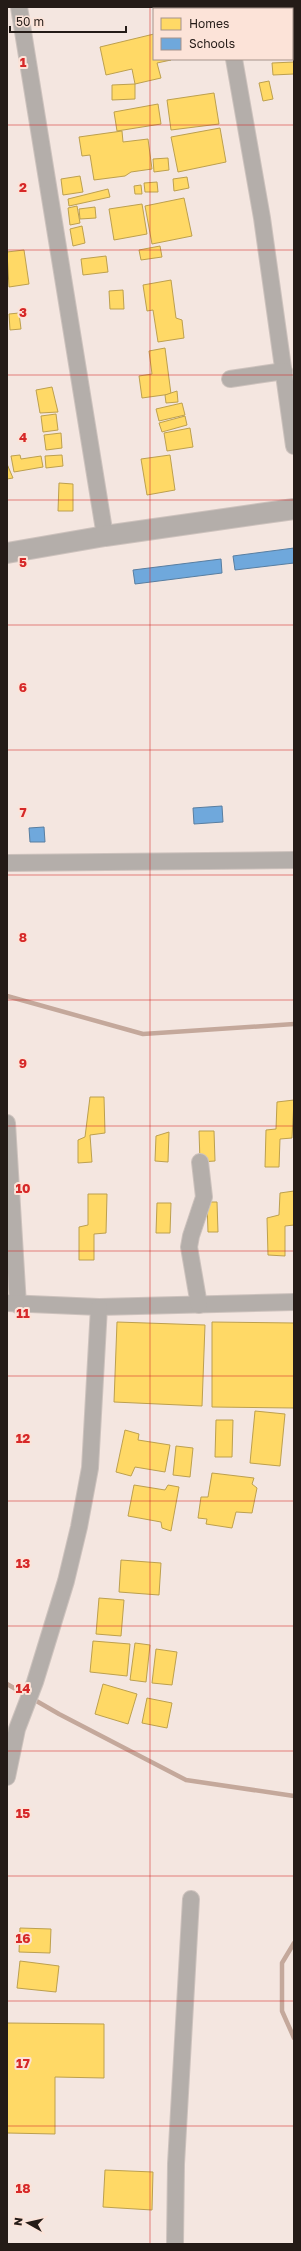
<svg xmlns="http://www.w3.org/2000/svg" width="301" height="2251" font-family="'Golos Text',sans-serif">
<rect width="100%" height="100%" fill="#f4e6e0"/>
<!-- homes -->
<g fill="#ffd966" stroke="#bda04e">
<path d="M154,34V59L171,60L157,63L161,78L135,84L132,69L106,75L100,47Z"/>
<path d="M294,62V74L273,75L272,63Z"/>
<path d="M269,81L273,99L263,101L259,83Z"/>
<path d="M135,84V99L112,100V85Z"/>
<path d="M214,93L219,124L171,130L167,100Z"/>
<path d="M158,104L161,124L117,131L114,112Z"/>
<path d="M220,128L226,162L178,172L171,137Z"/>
<path d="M122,131L123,142L148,139L152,169L131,172L125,176L94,180L90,155L82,156L79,137Z"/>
<path d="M168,158L169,170L154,172L153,159Z"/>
<path d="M80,176L83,192L63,195L61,179Z"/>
<path d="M187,177L189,188L174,191L173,179Z"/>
<path d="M157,182L158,192H145L144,183Z"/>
<path d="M141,185L142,194H135L134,186Z"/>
<path d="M108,189L110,197L69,206L68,199Z"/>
<path d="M184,198L192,236L152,244L145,206Z"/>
<path d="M142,204L147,234L114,240L109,209Z"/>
<path d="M77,206L80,223L70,225L68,208Z"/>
<path d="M95,207L96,218L80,219L79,209Z"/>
<path d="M82,226L85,243L73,246L70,229Z"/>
<path d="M160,246L162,257L141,260L139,250Z"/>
<path d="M24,250L29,284L9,287L7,252Z"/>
<path d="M106,256L108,272L83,275L81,259Z"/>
<path d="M171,280L176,318L182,320L184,338L158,342L153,310L147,311L143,285Z"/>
<path d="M123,290L124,309H110L109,291Z"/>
<path d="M19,313L21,329L10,330L9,314Z"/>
<path d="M165,348L171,394L142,398L139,376L152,374L149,351Z"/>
<path d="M52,387L58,412L40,413L36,390Z"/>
<path d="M177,391L178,402L166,403L165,395Z"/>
<path d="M182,403L185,415L159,421L156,409Z"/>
<path d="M56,414L58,430L43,432L41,416Z"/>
<path d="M185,416L187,425L162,432L159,423Z"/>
<path d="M190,428L193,447L167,451L164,433Z"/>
<path d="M61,433L62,448L46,450L44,435Z"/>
<path d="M20,455L21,459L41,456L43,467L14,472L11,456Z"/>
<path d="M62,455L63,466L46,468L45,456Z"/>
<path d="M170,455L175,490L147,495L141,459Z"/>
<path d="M7,464L13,478L7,479Z"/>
<path d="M59,483L73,484V511H58Z"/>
<path d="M90,1097H104L105,1133L90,1135L92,1162L78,1163V1140L85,1137Z"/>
<path d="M294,1100L292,1138L280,1139L279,1167H265L266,1130L276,1129L277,1102Z"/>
<path d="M199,1131H214L215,1161L200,1162Z"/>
<path d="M169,1132L168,1162L155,1161L156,1136Z"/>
<path d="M294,1191V1225L285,1226V1256L268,1255L267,1218L279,1215L280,1193Z"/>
<path d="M88,1194H107L106,1233L94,1234V1260H79V1227L88,1225Z"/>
<path d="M207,1202H217L218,1232H208Z"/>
<path d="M157,1203H171L170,1233H156Z"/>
<path d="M117,1322L205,1325L202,1406L114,1402Z"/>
<path d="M212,1322L294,1323V1408L212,1407Z"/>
<path d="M255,1411L285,1414L280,1466L250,1463Z"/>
<path d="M216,1420H233L232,1457H215Z"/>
<path d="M125,1430L139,1434L138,1440L170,1445L165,1472L135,1467L131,1476L116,1472Z"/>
<path d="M176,1446L193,1448L190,1477L173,1475Z"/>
<path d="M212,1473L254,1478L252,1484L257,1488L252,1513L236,1512L232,1528L206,1524L207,1519L198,1518L201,1497H208Z"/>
<path d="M134,1485L165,1490L168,1485L179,1487L171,1531L162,1528L161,1522L128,1516Z"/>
<path d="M121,1560L161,1563L159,1595L119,1592Z"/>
<path d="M99,1598L124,1600L121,1636L96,1634Z"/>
<path d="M93,1641L130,1644L127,1676L90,1672Z"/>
<path d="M135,1643L150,1645L146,1682L130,1680Z"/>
<path d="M156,1649L177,1652L172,1685L152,1683Z"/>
<path d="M103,1684L137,1694L128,1724L95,1714Z"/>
<path d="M147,1698L172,1703L167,1728L142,1723Z"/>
<path d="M20,1928L51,1929L50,1953L19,1952Z"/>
<path d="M20,1961L59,1966L56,1992L17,1988Z"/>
<path d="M7,2023L104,2024V2078L55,2077V2134L7,2133Z"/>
<path d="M105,2170L153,2172L152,2210L103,2207Z"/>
</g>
<!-- schools -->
<g fill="#6fa8dc" stroke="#587ea1">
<path d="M294,548V563L235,570L233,556Z"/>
<path d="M221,559L222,573L135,584L133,570Z"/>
<path d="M222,806L223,822L194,824L193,808Z"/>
<path d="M44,827L45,842H30L29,828Z"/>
</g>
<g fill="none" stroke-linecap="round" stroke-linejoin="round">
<!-- stream -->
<g stroke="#c4a89b" stroke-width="4.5">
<path d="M7,996L143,1034L294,1024"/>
<path d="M7,1684L59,1714L186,1780L294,1796"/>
<path d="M294,1943L282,1963V2011L294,2038"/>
</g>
<defs>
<g id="minor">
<path d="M19,7L105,536"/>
<path d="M225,7V9"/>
<path d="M234,59L262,218L294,446"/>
<path d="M230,379L284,371"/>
<path d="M7,863L294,860"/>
<path d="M7,1123L18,1305"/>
<path d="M7,1303L99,1307L294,1302"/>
<path d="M199,1305L189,1247L191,1236L204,1197L200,1162"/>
<path d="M7,1777L17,1729L35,1682L66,1581L79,1527L90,1468L99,1307"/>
<path d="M175,2244L176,2164L191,1899"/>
</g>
<path id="tertiary" d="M7,553L105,536L294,509"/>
</defs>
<!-- minor casing -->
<use href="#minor" stroke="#cdc2bd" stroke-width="18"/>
<!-- tertiary casing -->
<use href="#tertiary" stroke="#cdc2bd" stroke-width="22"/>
<!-- minor -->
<use href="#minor" stroke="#b4aeaa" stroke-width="16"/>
<!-- tertiary -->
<use href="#tertiary" stroke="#b4aeaa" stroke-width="20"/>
</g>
<!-- grid -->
<path fill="none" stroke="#d62828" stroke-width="1" stroke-opacity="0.55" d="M150,7V2244M7,125H294M7,250H294M7,375H294M7,500H294M7,625H294M7,750H294M7,875H294M7,1000H294M7,1126H294M7,1251H294M7,1376H294M7,1501H294M7,1626H294M7,1751H294M7,1876H294M7,2001H294M7,2126H294"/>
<g font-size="13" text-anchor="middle" font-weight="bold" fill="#d62828" stroke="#fce3d8" stroke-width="4" stroke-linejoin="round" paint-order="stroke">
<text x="23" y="67">1</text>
<text x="23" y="192">2</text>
<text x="23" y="317">3</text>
<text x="23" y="442">4</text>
<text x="23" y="567">5</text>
<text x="23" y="692">6</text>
<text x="23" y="817">7</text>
<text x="23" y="942">8</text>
<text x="23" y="1068">9</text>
<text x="23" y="1193">10</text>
<text x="23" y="1318">11</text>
<text x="23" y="1443">12</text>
<text x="23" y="1568">13</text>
<text x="23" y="1693">14</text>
<text x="23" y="1818">15</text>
<text x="23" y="1943">16</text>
<text x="23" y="2068">17</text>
<text x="23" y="2193">18</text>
</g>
<!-- border -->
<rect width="301" height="2251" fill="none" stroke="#241b17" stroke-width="16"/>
<!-- legend -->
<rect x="153" y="8" width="140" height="52" fill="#fce3d8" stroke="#a6938b"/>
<rect x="161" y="18" width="20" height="12" fill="#ffd966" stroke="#a6938b"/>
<text x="189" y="28" font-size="12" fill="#241b17">Homes</text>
<rect x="161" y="38" width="20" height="12" fill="#6fa8dc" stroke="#a6938b"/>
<text x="189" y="48" font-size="12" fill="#241b17">Schools</text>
<!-- north arrow -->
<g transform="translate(28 2223) rotate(278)" stroke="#fce3d8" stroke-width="3" paint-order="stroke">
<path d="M0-3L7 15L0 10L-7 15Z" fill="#241b17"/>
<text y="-6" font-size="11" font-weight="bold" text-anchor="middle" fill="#241b17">N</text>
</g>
<!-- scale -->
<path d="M10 26v6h116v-6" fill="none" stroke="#241b17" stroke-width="2"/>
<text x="16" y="26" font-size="12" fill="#241b17" stroke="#fce3d8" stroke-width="3" paint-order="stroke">50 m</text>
</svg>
